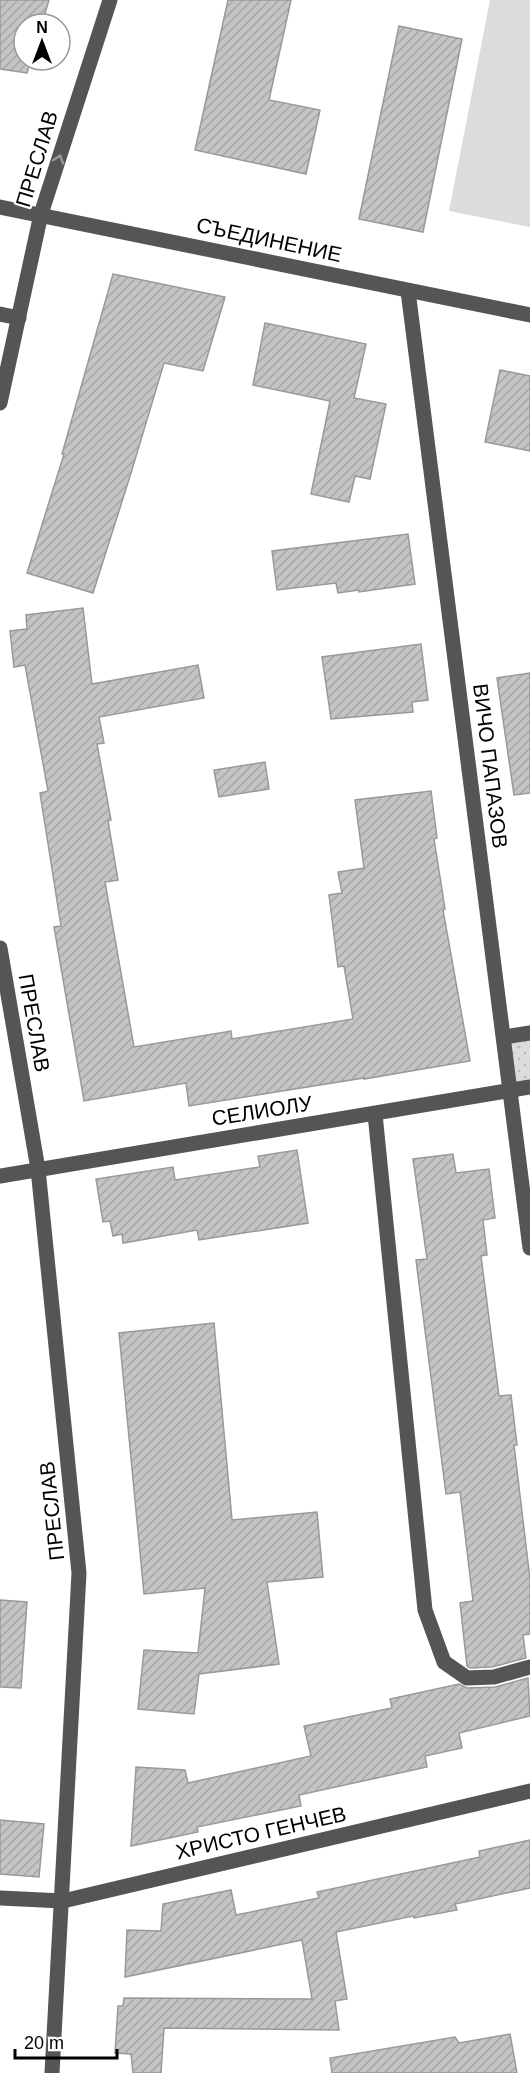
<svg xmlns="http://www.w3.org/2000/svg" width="530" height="2073" font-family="Helvetica,sans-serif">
<defs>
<pattern id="grass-dots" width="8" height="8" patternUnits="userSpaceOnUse" patternTransform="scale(1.5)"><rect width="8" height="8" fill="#dcdcdc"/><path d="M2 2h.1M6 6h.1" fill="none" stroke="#bbb" stroke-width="1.8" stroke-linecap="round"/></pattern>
<pattern id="building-hatch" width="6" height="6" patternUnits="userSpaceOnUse" patternTransform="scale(1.5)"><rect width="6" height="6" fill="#c4c4c4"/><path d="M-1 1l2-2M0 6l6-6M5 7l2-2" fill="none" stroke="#a7a7a7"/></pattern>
</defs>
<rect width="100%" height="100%" fill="#fff"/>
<!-- grass -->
<path fill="url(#grass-dots)" d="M530,1033V1087L510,1091L504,1037Z"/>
<!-- park -->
<path fill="#dcdcdc" d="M490,0H530V227L449,211Z"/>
<!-- building -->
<g fill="url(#building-hatch)" stroke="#999" stroke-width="1.5">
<path d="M0,0H49L42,24H24V60H31L27,73L0,69Z"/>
<path d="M228,0H291L269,100L320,110L306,174L195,150Z"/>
<path d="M399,26L462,39L423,232L359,219Z"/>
<path d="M113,274L225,297L203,371L164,363L131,473L93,593L27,573L64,454H62Z"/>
<path d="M265,323L366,344L354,398L386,404L370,479L355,476L349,502L311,494L330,401L253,385Z"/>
<path d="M500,370L530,376V451L485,442Z"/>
<path d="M408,534L415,584L359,592V590L338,593L336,583L277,590L272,551Z"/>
<path d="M83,608L92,684L198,665L204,698L99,717L104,743L97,744L111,820L108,821L118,880L105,882L134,1047L231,1031L232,1039L353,1019L344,966L338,967L329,895L342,893L338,872L364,868L355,800L431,791L437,838L434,839L445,909L443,910L470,1061L364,1079V1078L189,1106L186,1083L84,1101L54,927L61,926L40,793L48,791L25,665L14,667L10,631L27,629L26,615Z"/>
<path d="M421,644L428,700L412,702L413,712L331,719L322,657Z"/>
<path d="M530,673V793L514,795L497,678Z"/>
<path d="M265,762L269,789L219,797L214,770Z"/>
<path d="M297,1150L308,1223L199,1240L197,1230L123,1243L122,1234L113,1236L110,1221L103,1222L96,1179L173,1167L175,1180L260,1167L258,1156Z"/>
<path d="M453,1154L456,1173L489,1169L495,1218L483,1220L487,1255L481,1256L499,1396L511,1395L517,1445H514L530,1579V1634L523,1635L526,1658L492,1667L470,1668L467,1666L460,1603L473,1601L460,1492L446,1494L416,1260L427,1259L413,1159Z"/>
<path d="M214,1323L232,1520L317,1512L323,1577L267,1582L279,1664L199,1674L194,1714L138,1709L144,1650L198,1653L205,1588L144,1594L119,1333Z"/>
<path d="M0,1600L27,1602L21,1688L0,1687Z"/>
<path d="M528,1678L530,1716L459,1733L462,1748L425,1756L427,1767L299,1795L301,1806L197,1827L198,1832L131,1846L136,1767L185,1770L188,1783L311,1756L304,1726L392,1708L390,1699L459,1684L467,1688L495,1687Z"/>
<path d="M0,1820L44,1824L39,1877L0,1874Z"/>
<path d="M530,1840V1888L455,1904L457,1910L414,1918L413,1916L336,1932L347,1999L335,2001L339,2030L164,2028L161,2073H133L131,2054L115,2053L118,2006H123L124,1998L312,1999L302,1940L125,1977L127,1930L161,1931L163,1904L231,1890L236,1915L319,1898L317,1892L480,1857L479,1851Z"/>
<path d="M510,2034L517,2073H332L330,2058L455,2037L459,2043Z"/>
</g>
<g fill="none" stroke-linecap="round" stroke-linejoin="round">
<!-- minor -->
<g stroke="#555" stroke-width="15">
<path d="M0,207L530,315"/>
<path d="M408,291L530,1248"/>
<path d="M0,314L19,318"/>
<path d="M0,403L41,214L110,0"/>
<path d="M0,948L38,1169L79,1573L52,2073"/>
<path d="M504,1037L530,1033"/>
<path d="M375,1114L425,1610L444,1662L467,1678L494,1677L530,1667"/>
<path d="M0,1176L530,1087"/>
<path d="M0,1898L63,1901L530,1791"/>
</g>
</g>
<!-- one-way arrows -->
<defs><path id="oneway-chevron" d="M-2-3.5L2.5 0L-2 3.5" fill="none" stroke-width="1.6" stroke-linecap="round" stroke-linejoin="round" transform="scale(1.5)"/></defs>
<use stroke="#999" href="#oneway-chevron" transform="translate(59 159) rotate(-72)"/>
<g text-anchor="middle" stroke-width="4.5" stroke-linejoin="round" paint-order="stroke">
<!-- street labels -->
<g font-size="21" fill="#000" stroke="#fff">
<text transform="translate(37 159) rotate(-73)" y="7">ПРЕСЛАВ</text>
<text transform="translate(269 240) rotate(12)" y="7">СЪЕДИНЕНИЕ</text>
<text transform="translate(490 766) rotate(83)" y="7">ВИЧО ПАПАЗОВ</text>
<text transform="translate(34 1023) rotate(80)" y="7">ПРЕСЛАВ</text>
<text transform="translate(262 1111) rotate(-9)" y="7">СЕЛИОЛУ</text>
<text transform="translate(52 1511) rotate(-96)" y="7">ПРЕСЛАВ</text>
<text transform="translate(261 1833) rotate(-13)" y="7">ХРИСТО ГЕНЧЕВ</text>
</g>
</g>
<!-- north arrow -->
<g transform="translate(42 42)"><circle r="28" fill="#ffffff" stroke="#999999" stroke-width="1.5"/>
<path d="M0-4.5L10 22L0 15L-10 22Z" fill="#000000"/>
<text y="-9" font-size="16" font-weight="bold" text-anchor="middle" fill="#000000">N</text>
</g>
<!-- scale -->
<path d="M15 2049v9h102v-9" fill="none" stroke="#000000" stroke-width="3"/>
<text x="24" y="2049" font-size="18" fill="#000000" stroke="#ffffff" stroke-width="4.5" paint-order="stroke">20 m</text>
</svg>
